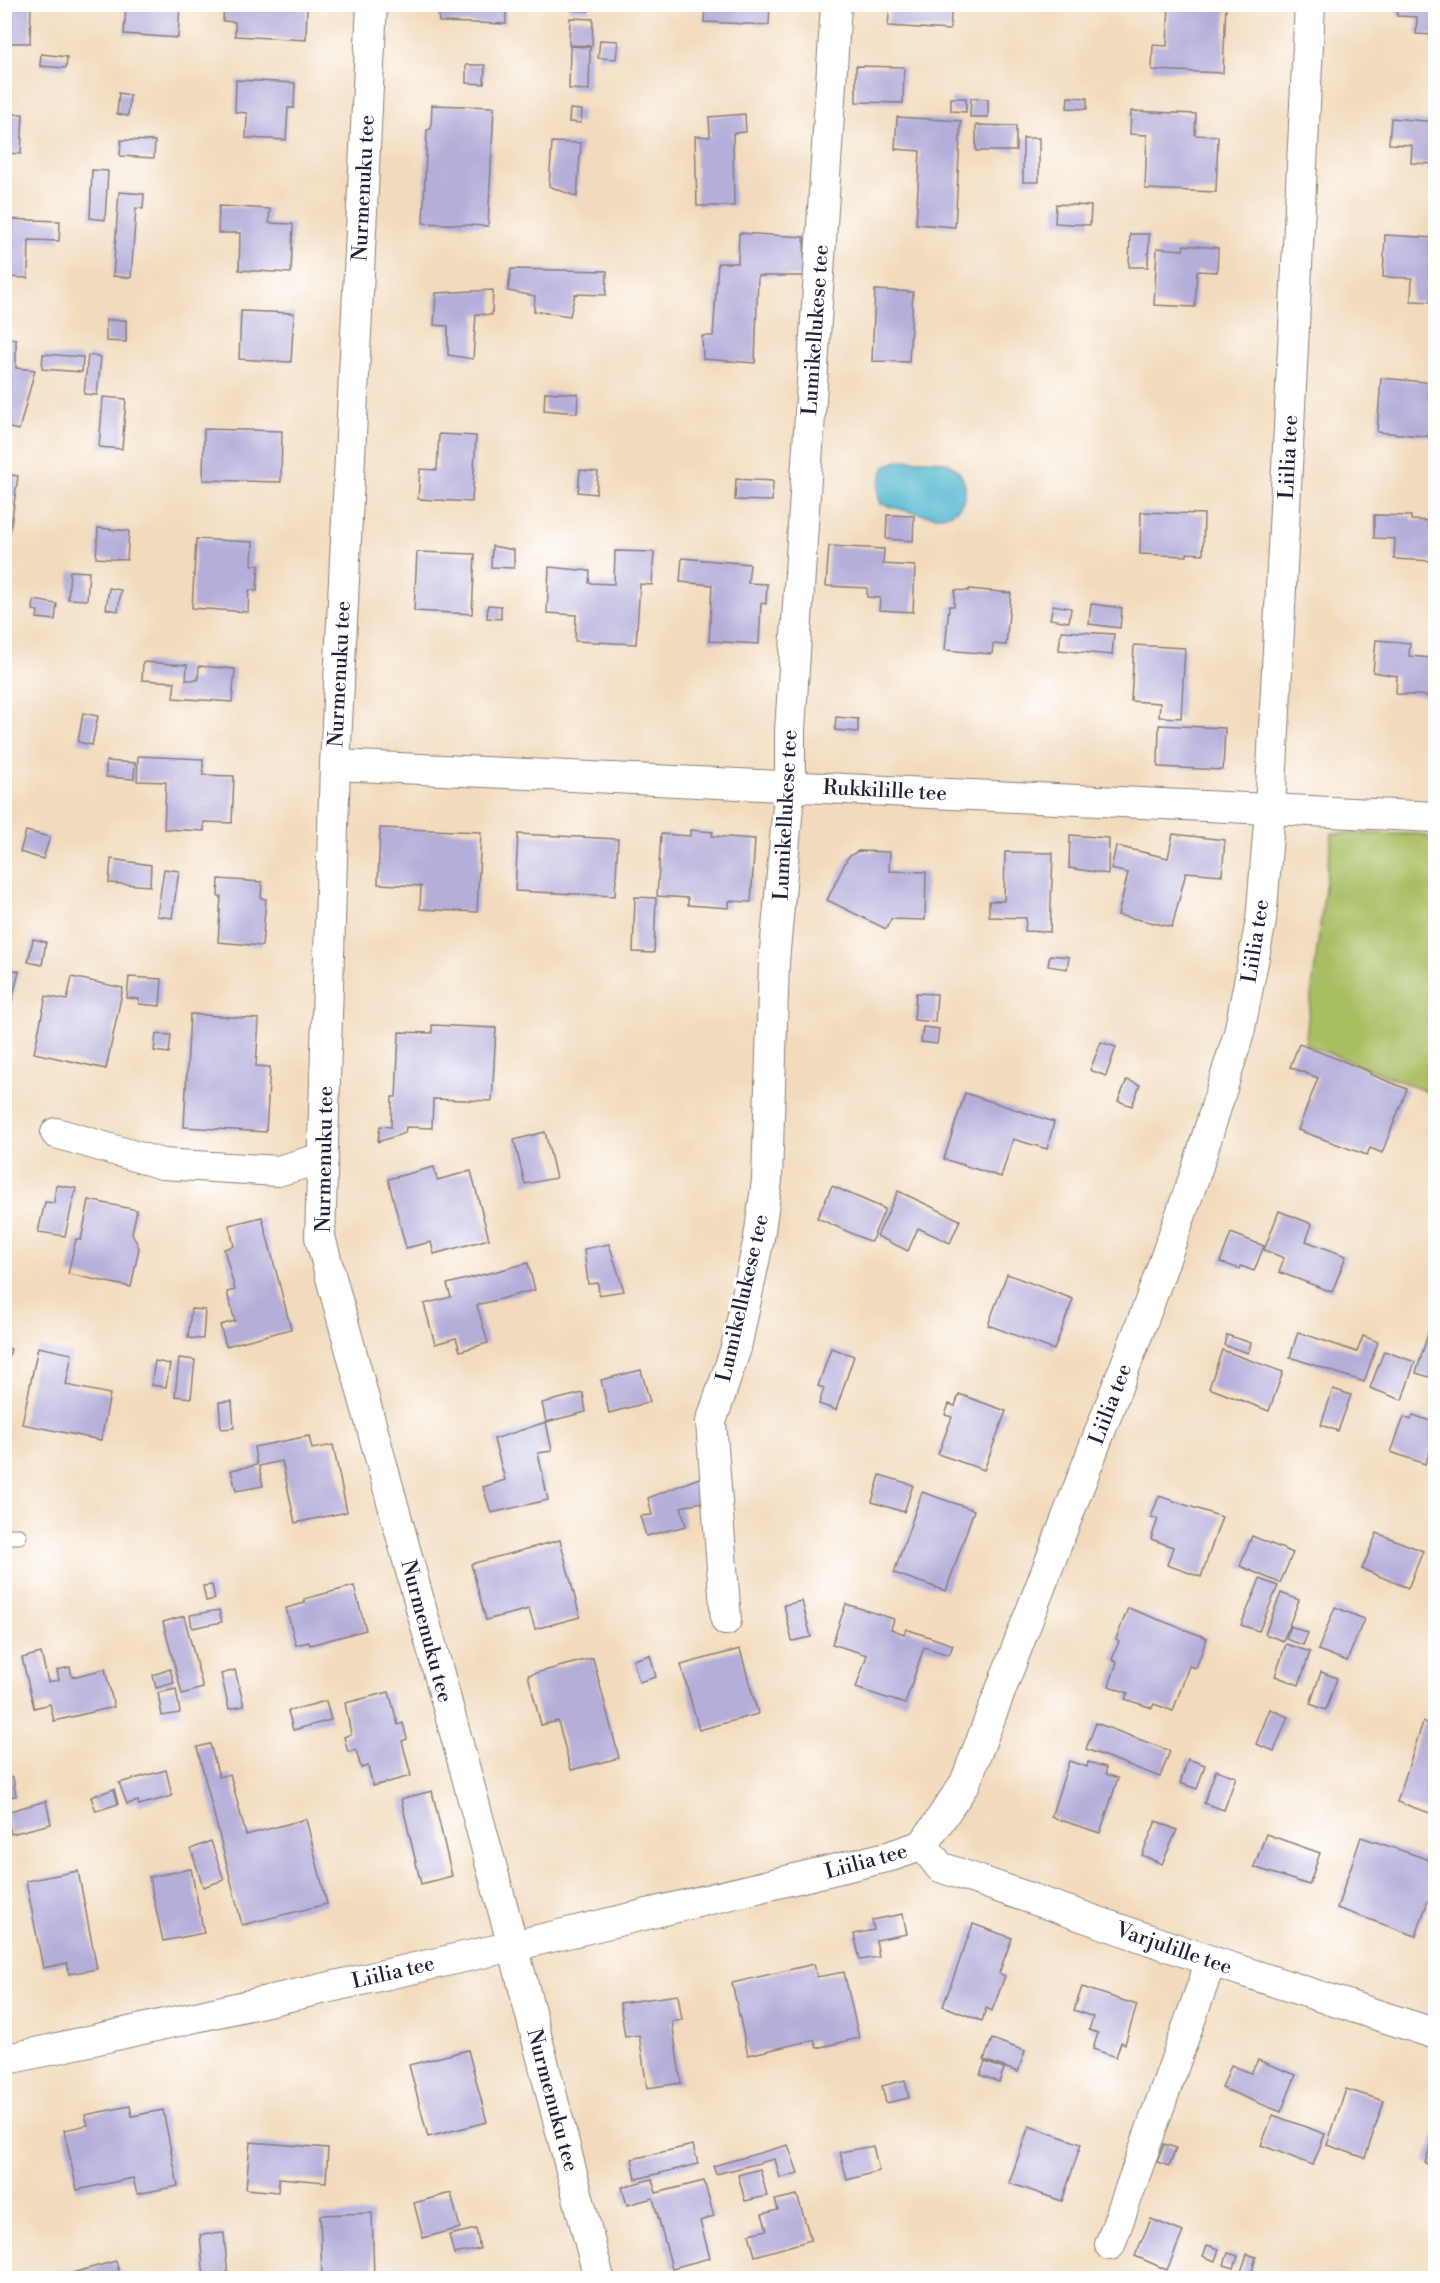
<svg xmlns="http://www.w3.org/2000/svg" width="1440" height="2283" font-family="'Libre Bodoni',serif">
<rect width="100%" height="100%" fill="#fff"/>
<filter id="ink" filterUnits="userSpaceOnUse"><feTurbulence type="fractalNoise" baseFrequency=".0167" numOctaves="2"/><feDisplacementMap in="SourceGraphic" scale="12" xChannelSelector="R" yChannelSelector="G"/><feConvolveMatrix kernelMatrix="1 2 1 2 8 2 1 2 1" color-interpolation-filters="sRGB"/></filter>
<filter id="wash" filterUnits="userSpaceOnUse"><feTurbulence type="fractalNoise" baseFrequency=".008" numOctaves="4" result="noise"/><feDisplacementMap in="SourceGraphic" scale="24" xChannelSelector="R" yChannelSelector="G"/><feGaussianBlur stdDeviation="1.35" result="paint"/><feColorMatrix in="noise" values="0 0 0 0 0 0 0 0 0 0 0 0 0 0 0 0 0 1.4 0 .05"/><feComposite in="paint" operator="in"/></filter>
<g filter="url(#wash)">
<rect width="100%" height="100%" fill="#f2dbbd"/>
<!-- green -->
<path fill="#a8be62" stroke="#65704e" stroke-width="1.5" d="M1332,833L1418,834L1435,839V1095L1305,1044Z"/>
<!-- water -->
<path fill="#51b7cf" stroke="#3a6c85" stroke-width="1.5" d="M900,460C914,461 939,457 951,465C973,479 969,513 941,516C923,517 898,508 881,504C875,491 880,480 885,466Z"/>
<g id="blocks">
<!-- building -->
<g fill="#b4aed9">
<path d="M4,4H31L30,43H4Z"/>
<path d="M126,4H180L178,38L124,34Z"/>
<path d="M224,4H307L306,40L235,36V22L223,21Z"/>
<path d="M439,4H506V24L439,22Z"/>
<path d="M569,4H589V11L569,10Z"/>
<path d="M705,4H770L769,25L704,22Z"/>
<path d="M890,4H952L950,30L888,26Z"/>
<path d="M1169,4H1226L1223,73L1152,70L1153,45L1167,46Z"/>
<path d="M1397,4H1436V35L1416,34L1417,17L1397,16Z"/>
<path d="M570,18L593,19L592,46L569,45Z"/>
<path d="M600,40L618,41L616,59L598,58Z"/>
<path d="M570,46L590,47L589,90L569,89Z"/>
<path d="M41,54L67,57L66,68L40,66Z"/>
<path d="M466,65H485L484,84L466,83Z"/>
<path d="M856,66L904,67L903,103L856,102Z"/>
<path d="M236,80L295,83L294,108H288L286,140L246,138L247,113L235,112Z"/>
<path d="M119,93L130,95L128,116L117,114Z"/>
<path d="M1068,97L1087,98V109L1067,108Z"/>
<path d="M951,98H966V112L951,111Z"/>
<path d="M971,98L988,99V117H970Z"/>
<path d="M432,105L494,107L488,226L423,223L427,130L431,129Z"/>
<path d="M570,109L582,110L581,123L569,122Z"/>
<path d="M1131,111L1196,114L1195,135L1218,136L1216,192L1145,189L1147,135L1130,134Z"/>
<path d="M4,114H23L21,154L4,153Z"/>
<path d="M745,114L746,132L733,133L734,206H697L695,136L710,137L709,117Z"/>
<path d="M897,117L961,121L955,227L916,224L920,151L895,149Z"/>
<path d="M1391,118L1436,122V164L1411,163L1412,145L1389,144Z"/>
<path d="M976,125L1016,126V151H976Z"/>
<rect x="1023" y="138" width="16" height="44"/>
<path d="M121,140L155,141L154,158L120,156Z"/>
<path d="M552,142L581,143L577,197L549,186Z"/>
<path d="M92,170L108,171L105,220L90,218Z"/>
<path d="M119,192L144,194L143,209L136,208L131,278L113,276Z"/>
<path d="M1056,204L1091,206L1090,225L1055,223Z"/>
<path d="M219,206L270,209L269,223L293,224L291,273L239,270L240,233H218Z"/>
<path d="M4,219L60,221L59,241L29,240L28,278L4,277Z"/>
<path d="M739,233L804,237L805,276H758L755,363L703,359L702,336H713L718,263H738Z"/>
<path d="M1130,234H1149L1148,267H1129Z"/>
<path d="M1385,235L1436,238V302L1411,301L1412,278L1383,277Z"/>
<path d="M1184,245L1218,248L1217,272L1197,271L1195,307L1154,305L1157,248L1183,250Z"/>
<path d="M511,269L607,271L606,295L575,294L570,316L534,311L535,296L508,291Z"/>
<path d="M493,290L492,315L476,314L473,359L448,355V326L434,325L436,293Z"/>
<path d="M875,290L913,292L909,362L872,361Z"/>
<path d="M241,311L294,313L291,362L239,359Z"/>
<path d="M106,320H126V342L106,341Z"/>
<path d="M4,338L16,339V368L35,370L19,430L4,427Z"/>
<path d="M43,354L83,357L82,372L42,369Z"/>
<path d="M88,355L101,357L97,395L84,394Z"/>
<path d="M1381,378L1436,383V437L1377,432Z"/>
<path d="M545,392L578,394L577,413L544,410Z"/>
<path d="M103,397L126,399L122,449L99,447Z"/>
<path d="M204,429L282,431L281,482L203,480Z"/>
<path d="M439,434L476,436L472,502L418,499L420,469L437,470Z"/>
<path d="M580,470L598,472L596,494L578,492Z"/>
<path d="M4,474L18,476L8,546L4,545Z"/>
<path d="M736,479L773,481L772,501L735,500Z"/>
<path d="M1141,512L1204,514L1203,554L1187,553V556L1140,554Z"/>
<path d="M887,515L914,516L913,541L886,539Z"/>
<path d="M1374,515L1411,516V520L1434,521L1432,561L1394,559L1395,539L1374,538Z"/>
<path d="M98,528L129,531L127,560L96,558Z"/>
<path d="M196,539L253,542L252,565H259L257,591L249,590L248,612L192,608Z"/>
<path d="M492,546L514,550V568L491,567Z"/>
<path d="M829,546L884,549L883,564L915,566L913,612L879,610L880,598L867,597V588L826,586Z"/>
<path d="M615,551L654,552L652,585L640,584L636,644L575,641L576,615L547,613L549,567L590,571L589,583L614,584Z"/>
<path d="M417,552L475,554L472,614L414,611Z"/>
<path d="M682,558L750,564L748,583L767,584L766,604L761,603L759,644L709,641L712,585L680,582Z"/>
<path d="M70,571L89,572L87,600L68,599Z"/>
<path d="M109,588L121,590L118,611L106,609Z"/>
<path d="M969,589L1011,593L1006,645L993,644L992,654L945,650L949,606H954L955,590L968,591Z"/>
<path d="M34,600L57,604L55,620L37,618L38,611L33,610Z"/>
<path d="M1091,604L1122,608L1120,628L1089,624Z"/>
<path d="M488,605L501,606V619L487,618Z"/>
<path d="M1053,605L1071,608L1069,622L1050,619Z"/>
<path d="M1061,631L1114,634L1112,655L1059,650Z"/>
<path d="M1376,640L1410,643L1409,656L1432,658V696L1396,694L1397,676L1373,672Z"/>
<path d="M1134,645L1185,648L1181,718L1159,717L1160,703L1131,701Z"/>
<path d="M143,662L187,665L186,680H198L199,666L235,669L232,702L173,698L175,682L142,680Z"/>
<path d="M83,713L98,716L92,745L78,742Z"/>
<path d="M836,717L858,719V732L835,730Z"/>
<path d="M1159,725L1225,728L1223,770L1158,767Z"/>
<path d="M138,756L203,759V775L234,776L232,823L204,822V831L164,829L166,782L137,781Z"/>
<path d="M106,761L135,763L134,779L106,777Z"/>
<path d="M380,828L481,832L477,912L420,909L421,886L378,884Z"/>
<path d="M690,830L713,832L712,836L755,839L751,902L729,901V908L688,905V898L657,896L661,834L690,836Z"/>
<path d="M26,831L50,837L43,859L20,852Z"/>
<path d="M518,834L618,839L615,896L515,891Z"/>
<path d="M1173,834L1225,840L1222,875L1186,872L1172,927L1118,915L1128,873L1111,869L1116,846L1168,858Z"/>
<path d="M1070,835L1109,838L1108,874L1069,868Z"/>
<path d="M858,851L890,852L889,871L926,872L925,920L891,919L886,929L827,900L848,857Z"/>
<path d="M1005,852L1053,853L1050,932L1025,931L1026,918L989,917V901H1004Z"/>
<path d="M111,859L151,865L150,886L109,883Z"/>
<path d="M164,869L179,871L172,918L157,916Z"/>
<path d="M219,879L262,882L261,898L266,899L262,946L218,942L221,896H218Z"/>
<path d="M635,897L656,898L654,953L633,952Z"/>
<path d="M33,939L46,942L42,965L28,962Z"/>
<path d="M1050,955L1069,957L1067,969L1048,966Z"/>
<path d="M4,968L19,971L7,1022L4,1021Z"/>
<path d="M72,977L123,988L106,1069L34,1053L46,996L67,1000Z"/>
<path d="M129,977L162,979L160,1006L139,1004V999L127,998Z"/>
<path d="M916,993L937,994L935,1022L914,1020Z"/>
<path d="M190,1014L259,1019L256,1066L270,1067L266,1132L184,1127Z"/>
<path d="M432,1025L496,1028L492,1101L433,1099L432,1128L406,1127L405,1133L378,1142L380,1126L391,1127L392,1097H396L399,1032L432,1033Z"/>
<path d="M923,1027L939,1029L937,1044L921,1042Z"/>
<path d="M156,1034L171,1035L169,1053L154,1051Z"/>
<path d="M1101,1042L1116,1047L1106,1076L1090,1070Z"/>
<path d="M1299,1044L1371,1072L1370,1074L1407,1089L1382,1153L1370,1148L1367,1155L1298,1130L1318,1078L1290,1067Z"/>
<path d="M1127,1080L1140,1085L1132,1106L1118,1101Z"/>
<path d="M965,1093L1054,1122L1047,1149L1013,1139L1001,1177L944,1159Z"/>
<path d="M545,1132L556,1178L525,1184L514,1140Z"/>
<path d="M434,1167L437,1180L471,1171L489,1239L434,1254L431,1242L406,1248L388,1179Z"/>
<path d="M56,1185L76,1188L65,1236L38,1232L45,1202L54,1203Z"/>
<path d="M832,1186L885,1209L871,1242L817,1218Z"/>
<path d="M898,1191L960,1220L950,1243L918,1228L908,1251L877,1236Z"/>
<path d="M89,1200L137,1210L132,1233L139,1248L131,1287L68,1274L76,1239L81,1240Z"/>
<path d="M1279,1211L1312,1224L1306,1241L1346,1256L1332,1292L1279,1272L1284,1258L1264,1250Z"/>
<path d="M262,1217L291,1329L226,1346L220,1325L235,1321L227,1292L235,1290L224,1249L234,1246L229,1225Z"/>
<path d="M1231,1233L1264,1246L1254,1271L1241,1266L1240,1269L1220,1262Z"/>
<path d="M609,1244L624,1291L599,1295L598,1283L588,1284L584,1249Z"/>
<path d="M528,1263L535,1290L477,1305L488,1343L460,1351L456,1338L435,1344L424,1304L451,1297L447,1284Z"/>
<path d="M1007,1274L1073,1299L1054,1350L988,1325Z"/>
<path d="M191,1309L205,1310L203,1339L188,1338Z"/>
<path d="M1435,1311H1436V1379L1416,1373Z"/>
<path d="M1298,1332L1357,1352L1363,1336L1378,1342L1364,1382L1290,1357Z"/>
<path d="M1227,1335L1251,1343L1248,1353L1224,1345Z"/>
<path d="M4,1347L11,1349L5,1369H4Z"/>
<path d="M38,1347L72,1354L66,1385L110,1394L101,1440L22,1424Z"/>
<path d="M831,1348L854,1356L836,1410L819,1404L824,1388L818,1386Z"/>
<path d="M1222,1350L1283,1372L1269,1411L1209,1388Z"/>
<path d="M1384,1351L1415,1362L1402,1400L1370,1388Z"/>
<path d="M179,1358L195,1360L191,1398L175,1396Z"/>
<path d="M155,1361L170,1364L166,1387L151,1385Z"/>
<path d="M641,1370L650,1402L609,1413L601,1380Z"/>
<path d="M1333,1389L1351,1395L1338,1431L1321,1425Z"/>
<path d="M583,1393L586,1412L546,1422L542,1403Z"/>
<path d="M959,1394L1006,1411L984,1470L938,1454L952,1417L945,1415L949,1404L955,1406Z"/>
<path d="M232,1401L234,1428L221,1429L219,1402Z"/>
<path d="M1413,1415L1436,1423V1435L1425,1464L1391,1452L1404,1417L1411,1420Z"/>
<path d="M546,1422L552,1451L538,1453L548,1500L491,1513L483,1487L505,1480L494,1439Z"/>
<path d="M309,1436L312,1449L333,1445L347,1512L295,1523L282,1461L259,1466L263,1486L236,1491L231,1470L257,1465L254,1447Z"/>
<path d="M880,1475L913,1485L904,1512L872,1502Z"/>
<path d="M699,1478L706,1501L681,1507L686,1526L646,1536L640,1516L652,1515L648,1498Z"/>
<path d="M922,1492L974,1510L946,1591L894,1573Z"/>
<path d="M1159,1496L1222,1517L1201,1577L1167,1565L1173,1547L1151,1539L1158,1519L1151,1517Z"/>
<path d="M1377,1533L1423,1551L1408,1588L1362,1569Z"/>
<path d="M1252,1536L1293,1553L1280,1583L1240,1566Z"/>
<path d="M560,1540L580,1617L535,1629L529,1609L486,1620L471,1564Z"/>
<path d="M1260,1579L1278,1586L1259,1631L1241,1625Z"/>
<path d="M212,1585L215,1599L206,1601L203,1586Z"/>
<path d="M354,1586L366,1630L310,1645L309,1642L296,1645L286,1608L305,1603L304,1599Z"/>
<path d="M1281,1593L1299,1600L1283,1641L1265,1634Z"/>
<path d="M802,1601L811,1637L792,1641L784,1605Z"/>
<path d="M846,1604L894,1619L891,1629L904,1634L906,1629L953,1645L949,1655L924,1647L905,1704L856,1688L867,1655L832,1644Z"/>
<path d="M1335,1607L1364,1619L1347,1661L1318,1650Z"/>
<path d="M1128,1608L1207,1638L1196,1668L1189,1666L1173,1711L1154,1704L1152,1708L1125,1699L1128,1693L1109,1686L1117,1662L1112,1660L1119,1641L1116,1639Z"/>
<path d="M219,1610L222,1622L192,1628L190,1615Z"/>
<path d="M184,1616L203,1688L182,1694L163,1622Z"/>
<path d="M1290,1626L1308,1633L1303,1645L1286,1639Z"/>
<path d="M1286,1644L1310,1652L1299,1685L1275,1676Z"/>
<path d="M740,1649L758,1714L699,1730L681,1665Z"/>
<path d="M41,1653L48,1682L59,1680L57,1670L70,1667L72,1677L105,1669L114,1707L54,1721L50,1704L34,1708L22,1658Z"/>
<path d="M650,1655L656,1677L639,1682L633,1660Z"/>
<path d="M593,1658L619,1758L571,1770L558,1721L541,1725L528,1675Z"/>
<path d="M170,1669L174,1683L156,1688L153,1675Z"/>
<path d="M235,1670L244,1706L229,1709L221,1674Z"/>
<path d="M1321,1672L1337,1678L1326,1710L1310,1704Z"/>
<path d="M176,1689L180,1713L162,1716L158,1693Z"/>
<path d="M389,1692L398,1725L403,1723L407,1739L402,1741L411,1776L373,1786L368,1766L361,1768L356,1750L348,1752L344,1737L351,1734L345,1703Z"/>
<path d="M326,1701L331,1720L293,1730L288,1711Z"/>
<path d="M1270,1709L1288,1717L1274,1751L1256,1744Z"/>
<path d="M1423,1722L1436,1727V1815L1397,1802Z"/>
<path d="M1096,1723L1170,1751L1160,1777L1086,1749Z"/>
<path d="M210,1744L219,1777L230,1774L246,1835L306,1819L327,1904L242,1925L197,1747Z"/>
<path d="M1188,1759L1205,1765L1197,1789L1180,1783Z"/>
<path d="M1069,1761L1087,1767L1088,1762L1106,1767V1774L1118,1778L1100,1833L1051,1817Z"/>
<path d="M166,1770L172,1796L139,1805L138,1801L127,1804L119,1783Z"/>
<path d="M1216,1770L1236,1777L1224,1810L1204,1803Z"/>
<path d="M13,1777L16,1796L4,1797V1779Z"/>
<path d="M114,1789L118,1804L96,1811L91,1797Z"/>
<path d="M432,1791L452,1876L421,1884L401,1799Z"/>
<path d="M46,1801L51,1824L11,1834L6,1812Z"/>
<path d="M1156,1821L1177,1830L1162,1864L1142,1855Z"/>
<path d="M1266,1834L1320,1853L1309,1885L1254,1867Z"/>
<path d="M1361,1837L1436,1862V1877L1416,1936L1337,1908Z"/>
<path d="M211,1841L224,1880L203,1887L191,1849Z"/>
<path d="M191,1869L204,1933L163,1941L149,1877Z"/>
<path d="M78,1871L97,1969L69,1974L67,1963L43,1968L26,1881Z"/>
<path d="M903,1914L907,1934L876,1940L879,1957L860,1960L854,1934L874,1930L872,1920Z"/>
<path d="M973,1924L1012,1938L999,1973L1005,1976L992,2011L986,2008L982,2021L943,2006Z"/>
<path d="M814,1964L817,1977L844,1972L859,2038L817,2048L814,2040L748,2055L732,1983Z"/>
<path d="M1082,1987L1137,2005L1125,2044L1121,2042L1116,2057L1093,2049L1098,2033L1089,2030L1093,2017L1074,2010Z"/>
<path d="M678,1995L682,2020L672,2021L681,2083L647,2088L639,2035L625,2037L620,2003Z"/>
<path d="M992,2039L1025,2051L1018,2072L984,2060Z"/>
<path d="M468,2050L487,2122L428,2137L409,2065Z"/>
<path d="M1258,2060L1296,2075L1281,2112L1222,2088L1231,2065L1251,2073Z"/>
<path d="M985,2062L1004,2069L999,2082L980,2075Z"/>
<path d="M905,2080L909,2098L886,2103L882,2086Z"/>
<path d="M1346,2089L1384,2101L1365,2158L1327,2145Z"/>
<path d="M130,2106L132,2116L163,2110L178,2186L137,2194L133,2178L77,2190L64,2130L88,2125L85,2115Z"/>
<path d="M1273,2115L1325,2134L1313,2165L1261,2145Z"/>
<path d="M1029,2126L1081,2144L1062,2201L1009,2183Z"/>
<path d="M1435,2133H1436V2167L1425,2163Z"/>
<path d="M250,2142L328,2148L326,2182L279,2178L278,2192L246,2189Z"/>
<path d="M1164,2144L1176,2148L1169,2166L1157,2162Z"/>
<path d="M693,2145L698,2164L636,2179L632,2159Z"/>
<path d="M788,2145L798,2173L780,2178L775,2159L716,2174L713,2166Z"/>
<path d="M873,2146L879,2171L847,2180L840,2152Z"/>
<path d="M760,2169L767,2196L745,2201L738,2175Z"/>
<path d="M652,2179L656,2193L704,2181L714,2216L700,2221L710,2258L672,2268L653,2198L627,2205L622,2187Z"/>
<path d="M451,2193L460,2228L423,2238L414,2203Z"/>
<path d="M797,2195L811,2240L755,2256L749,2234L767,2230L762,2214L778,2210L775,2200Z"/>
<path d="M372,2213L374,2278H322L320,2215Z"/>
<path d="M1151,2219L1183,2232L1167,2270L1135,2256Z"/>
<path d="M476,2229L480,2249L454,2254L449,2235Z"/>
<path d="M224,2233L228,2278H204L200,2235Z"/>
<path d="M1207,2245L1219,2249L1215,2261L1203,2256Z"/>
<path d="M1228,2253L1238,2256L1234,2268L1224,2265Z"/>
<path d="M1247,2254L1256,2257L1250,2278H1239Z"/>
<path d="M116,2261L121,2278H69L68,2274Z"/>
<path d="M60,2272L62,2278H37Z"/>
</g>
</g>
</g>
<g filter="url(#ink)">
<use href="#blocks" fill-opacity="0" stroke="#8a7e7c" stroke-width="1.5"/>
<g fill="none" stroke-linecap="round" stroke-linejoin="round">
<defs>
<path id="lane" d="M4,1536H19"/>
<g id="street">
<path d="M372,4L335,765L320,1237L513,1946L599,2278"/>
<path d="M335,765L1436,817"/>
<path d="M56,1133L162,1164L278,1171L323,1158"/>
<path d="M726,1620L711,1422L736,1348L759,1238L767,1180L774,962L790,784V731L836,4"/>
<path d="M923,1845L940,1867L1211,1961L1436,2034"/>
<path d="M4,2060L513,1946L891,1856L923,1845L965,1783L1149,1304L1197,1169L1239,1033L1261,921L1270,810L1310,4"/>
<path d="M1110,2245L1211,1961"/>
</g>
</defs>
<!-- lane casing -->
<use href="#lane" stroke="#8a7e7c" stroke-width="17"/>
<!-- street casing -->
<use href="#street" stroke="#8a7e7c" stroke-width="32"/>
<!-- lane -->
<use href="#lane" stroke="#fff" stroke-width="15"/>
<!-- street -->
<use href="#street" stroke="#fff" stroke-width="30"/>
</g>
</g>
<g text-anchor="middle" stroke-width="6" stroke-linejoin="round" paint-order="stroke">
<!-- street labels -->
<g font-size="21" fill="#22223b" stroke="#fff">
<text transform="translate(363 188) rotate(-87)" y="7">Nurmenuku tee</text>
<text transform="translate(815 330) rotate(-86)" y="7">Lumikellukese tee</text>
<text transform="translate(1288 457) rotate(-87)" y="7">Liilia tee</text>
<text transform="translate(339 674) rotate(-87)" y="7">Nurmenuku tee</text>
<text transform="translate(885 790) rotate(3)" y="7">Rukkilille tee</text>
<text transform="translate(785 815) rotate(-87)" y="7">Lumikellukese tee</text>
<text transform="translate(1255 941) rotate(-81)" y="7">Liilia tee</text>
<text transform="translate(324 1159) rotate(-89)" y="7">Nurmenuku tee</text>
<text transform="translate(742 1298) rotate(-77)" y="7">Lumikellukese tee</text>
<text transform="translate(1110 1404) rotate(-69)" y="7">Liilia tee</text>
<text transform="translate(427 1631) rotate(75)" y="7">Nurmenuku tee</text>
<text transform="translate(866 1861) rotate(-15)" y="7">Liilia tee</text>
<text transform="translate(1174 1948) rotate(19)" y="7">Varjulille tee</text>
<text transform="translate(393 1972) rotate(-13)" y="7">Liilia tee</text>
<text transform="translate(553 2100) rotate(75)" y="7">Nurmenuku tee</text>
</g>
</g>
<!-- margin -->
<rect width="1440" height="2283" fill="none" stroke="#fff" stroke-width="24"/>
</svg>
